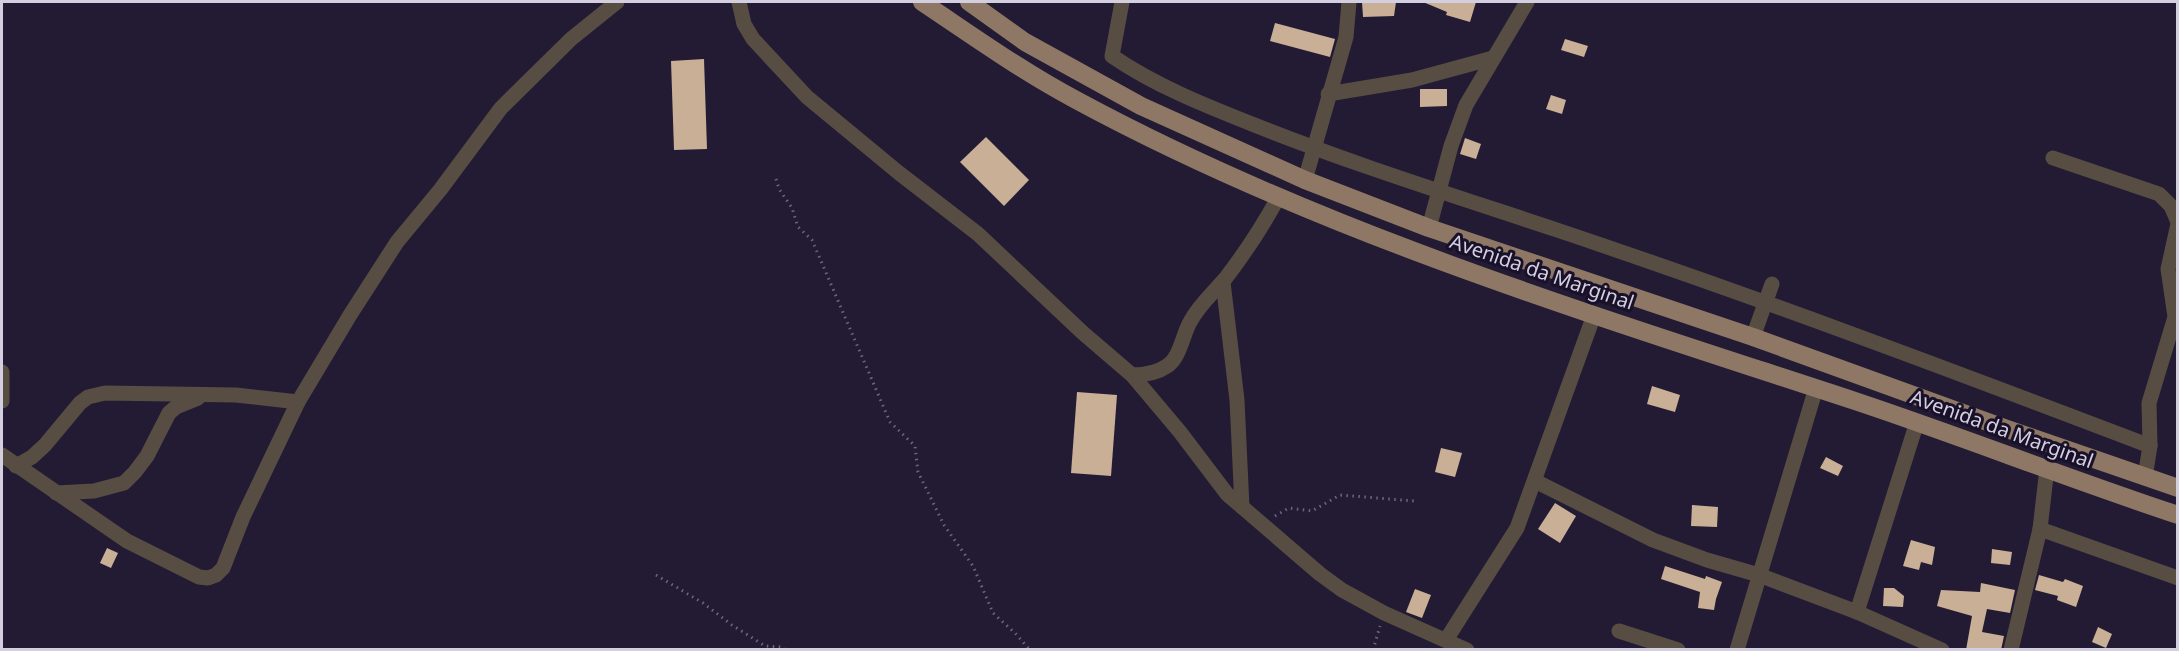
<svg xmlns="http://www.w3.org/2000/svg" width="2179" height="651" font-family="'Noto Sans',sans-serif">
<rect width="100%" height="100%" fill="#221b33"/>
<!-- building -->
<g fill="#c9af96">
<path d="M1362,2H1396L1394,16L1363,17Z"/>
<path d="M1423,2H1476L1470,22L1446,15L1447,12Z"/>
<path d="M1275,23L1335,39L1330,57L1270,41Z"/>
<path d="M1565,39L1588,46L1584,57L1561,50Z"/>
<path d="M704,59L707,149L674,150L671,61Z"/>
<path d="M1420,89H1447V106L1420,107Z"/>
<path d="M1551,95L1566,100L1562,114L1546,109Z"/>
<path d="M986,137L1029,180L1004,206L960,162Z"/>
<path d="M1465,138L1481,144L1476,159L1460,154Z"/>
<path d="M1652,386L1680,395L1675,412L1647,404Z"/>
<path d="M1077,392L1117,395L1111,476L1071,473Z"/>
<path d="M1441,448L1462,453L1455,477L1435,472Z"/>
<path d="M1826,457L1843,466L1838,476L1820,468Z"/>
<path d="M1555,503L1576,516L1560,543L1538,529Z"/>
<path d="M1692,505L1718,507L1717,527L1691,526Z"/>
<path d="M1911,540L1935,547L1932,565L1921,562L1919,570L1903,566Z"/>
<path d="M107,548L118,553L111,568L100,563Z"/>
<path d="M1992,549L2012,552L2010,565L1991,563Z"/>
<path d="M1665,566L1705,579L1706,576L1722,582L1716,599L1714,610L1698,608L1700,592L1661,579Z"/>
<path d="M2039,575L2063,582L2065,579L2083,586L2076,607L2057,600L2058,596L2035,590Z"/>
<path d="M1981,583L2015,590L2010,613L1987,609L1982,632L2004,636L2001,650H1966L1972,616L1937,606L1941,590L1980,592Z"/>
<path d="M1884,588H1894L1904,596L1903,607L1883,606Z"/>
<path d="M1415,589L1431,595L1422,618L1406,612Z"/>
<path d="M2098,627L2112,634L2106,648L2092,642Z"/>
</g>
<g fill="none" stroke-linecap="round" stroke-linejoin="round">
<!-- path -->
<g stroke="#6d677c" stroke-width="3" stroke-dasharray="1.5 4.5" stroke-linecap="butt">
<path d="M776,179L779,189L792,208L798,227L812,240L890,422L915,446L918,472L944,525L973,566L993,613L1015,633L1030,650"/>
<path d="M1275,516L1289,508L1312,511L1340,495L1414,501"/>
<path d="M656,575L703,603L732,625L765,646L782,647L786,650"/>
<path d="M1373,650L1380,626"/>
</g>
<!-- minor -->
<g stroke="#574d43" stroke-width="15">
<path d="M739,2L744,24L753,39L807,97L899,173L978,234L1083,333L1132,375L1180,432L1227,494L1320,574L1342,590L1384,613L1467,650"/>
<path d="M1122,2L1112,56C1154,85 1204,105 1252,124C1352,164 1455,196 1557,230C1757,297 1953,371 2150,446L2145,477"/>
<path d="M1328,94L1412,80L1493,58"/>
<path d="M2053,158L2159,194L2171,206L2178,222"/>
<path d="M1305,180L1346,37L1349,2"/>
<path d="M1429,228L1451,146L1466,105L1527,2"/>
<path d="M1223,282L1237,400L1242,507"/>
<path d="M1753,337L1772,284"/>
<path d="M2,372V401"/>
<path d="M1132,375C1144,375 1157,373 1167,366C1180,358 1183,334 1190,322C1199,305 1213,293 1225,279C1245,253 1262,227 1278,198"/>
<path d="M2150,446L2149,403L2175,317L2168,269L2178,224"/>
<path d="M2,455L127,541L199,577L208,578L216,575L223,568L243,517L298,402L350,315L397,242L440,190L501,108L571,39L617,2"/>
<path d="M16,466L32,457L45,445L80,403L88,397L105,393L236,395L298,402"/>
<path d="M1535,481L1653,540L1707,560L1759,575L1857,612L1942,650"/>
<path d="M56,493L94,491L124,483L135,472L147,456L169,413L176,407L198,398"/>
<path d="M2040,529L2178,578"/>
<path d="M1857,612L1917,422"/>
<path d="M1619,631L1678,650"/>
<path d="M1446,640L1517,528L1594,315"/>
<path d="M1737,650L1816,388"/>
<path d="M2011,650L2040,529L2047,468"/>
</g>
<!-- major -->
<g stroke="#8e7865" stroke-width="18">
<path d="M922,2C973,36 1023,72 1078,101C1323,233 1591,314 1855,401C1963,437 2069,479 2178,515"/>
<path d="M969,2L1025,42L1141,106L1305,180L1429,228L1753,337L2007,429L2178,488"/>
</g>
</g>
<g text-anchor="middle" stroke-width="6" stroke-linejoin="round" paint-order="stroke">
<!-- street labels -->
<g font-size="20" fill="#d3cfe0" stroke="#191129">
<text transform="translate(1542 272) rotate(19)" y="7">Avenida da Marginal</text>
<text transform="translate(2002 429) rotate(20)" y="7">Avenida da Marginal</text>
</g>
</g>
<!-- border -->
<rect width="2179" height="651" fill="none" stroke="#d3cfe0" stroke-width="6"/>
</svg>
